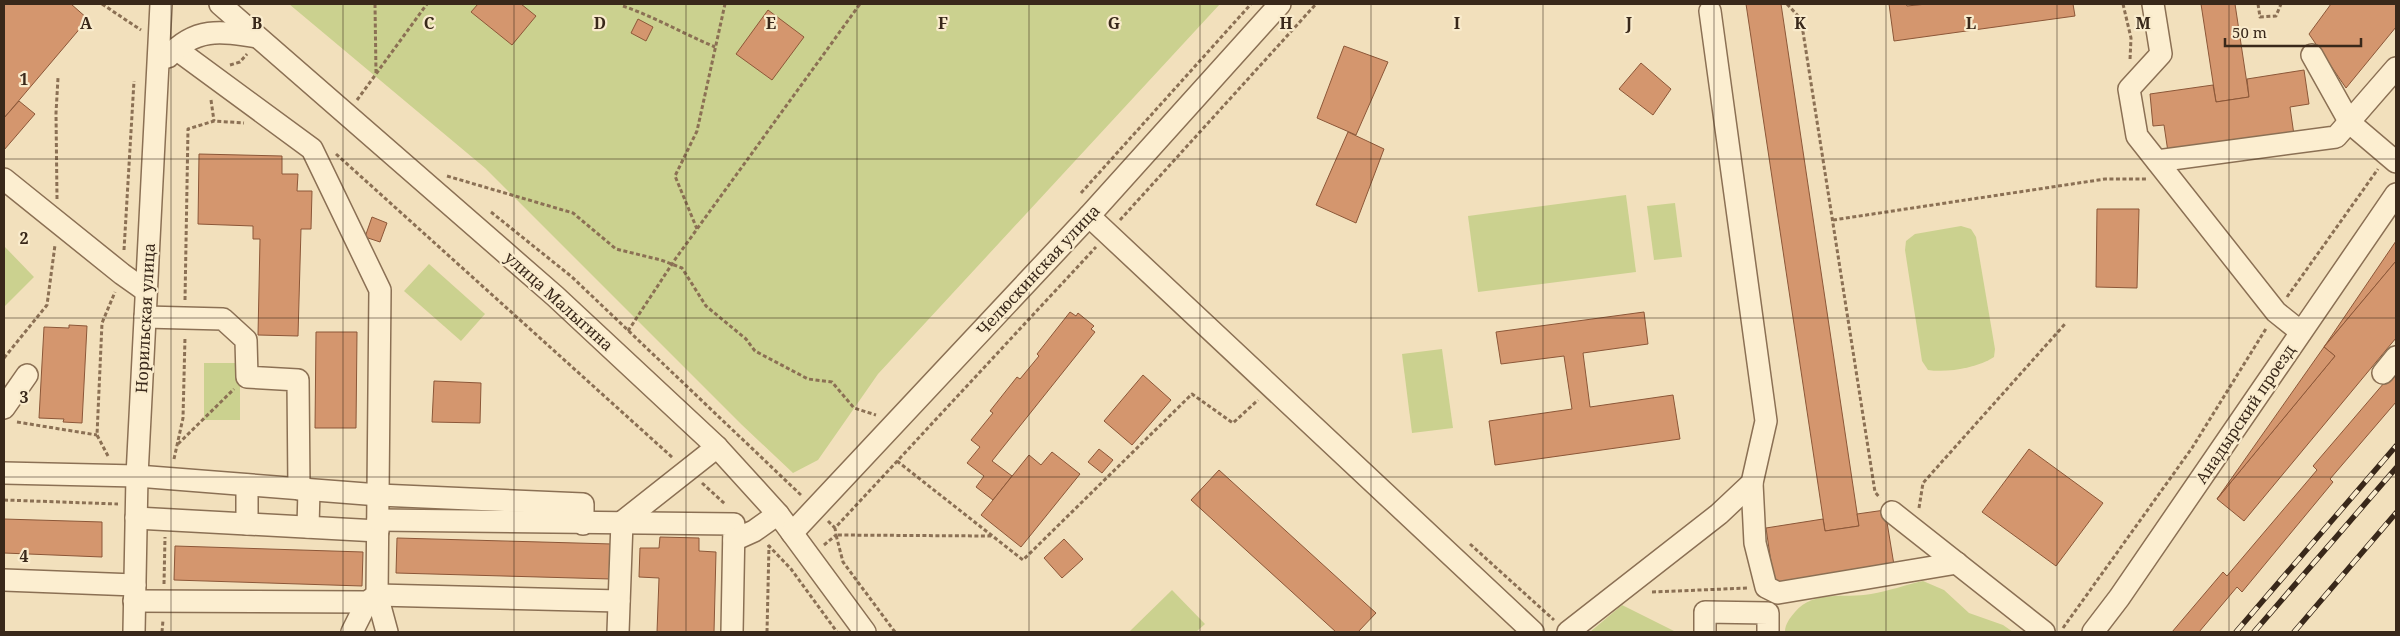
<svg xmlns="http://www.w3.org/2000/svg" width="2400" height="636" font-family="'Noto Serif',serif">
<rect width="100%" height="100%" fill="#f2e0bc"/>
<!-- green -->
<g fill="#cbd18f">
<path d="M289,4H1220L878,374L818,460L793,473L741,424L485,168Z"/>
<path d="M1626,195L1636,272L1478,292L1468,216Z"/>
<path d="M1675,203L1682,257L1654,260L1647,206Z"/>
<path d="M1961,226L1971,229L1976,237L1995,349L1994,357C1977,368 1947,373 1928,370L1922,361L1905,250L1906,241L1915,234Z"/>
<path d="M4,246L34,277L4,307Z"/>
<path d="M429,264L485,314L461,341L404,291Z"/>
<path d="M1442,349L1453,428L1412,433L1402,354Z"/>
<rect x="204" y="363" width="36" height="57"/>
<path d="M1923,581L1944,590L1969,613L2003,625L2013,632H1785C1785,624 1790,618 1795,612C1815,589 1844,599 1871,594C1889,591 1905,585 1923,581Z"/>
<path d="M1172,590L1205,624L1196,632H1129Z"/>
<path d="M1622,605L1676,632H1590Z"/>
</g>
<!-- building -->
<g fill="#d4966e" stroke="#8c5738">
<path d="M4,4H71L88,19L4,118Z"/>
<path d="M478,4H521L536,16L512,45L471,12Z"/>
<path d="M1746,4H1781L1859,526L1825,531Z"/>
<path d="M1889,4H1906L1907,6L1927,4H2073L2075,16L1894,41Z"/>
<path d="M2201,4H2235L2249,97L2216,102Z"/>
<path d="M2331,4H2396V27L2346,88L2309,34Z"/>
<path d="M768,10L804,37L772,80L736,54Z"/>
<path d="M638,19L653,27L646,41L631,33Z"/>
<path d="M1344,46L1388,62L1356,135L1317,118Z"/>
<path d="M1641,63L1671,89L1653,115L1619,89Z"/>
<path d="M2304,70L2309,104L2290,107L2294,135L2168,152L2164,125L2153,126L2150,94L2213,85L2216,102L2249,97L2247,79Z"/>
<path d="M19,101L35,114L4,150V118Z"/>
<path d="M1348,132L1384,149L1356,223L1316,205Z"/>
<path d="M199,154L282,156V174H298L297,191H312L311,229H301L298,336L258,335L260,239H253V226L198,224Z"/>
<path d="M2097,209H2139L2137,288L2096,287Z"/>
<path d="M372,217L387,223L380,242L365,237Z"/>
<path d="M2396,241V261L2324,347Z"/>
<path d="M2396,261V338L2244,521L2217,499L2335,356L2324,347Z"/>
<path d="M1070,312L1076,316L1078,313L1094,326L1091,329L1095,332L992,461L1012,476L993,500L976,487L984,476L967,463L980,447L971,440L993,413L990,411L1017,377L1020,379L1039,356L1037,354Z"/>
<path d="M1644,312L1648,344L1583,353L1590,407L1673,395L1680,439L1495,465L1489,421L1572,409L1564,356L1501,364L1496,332Z"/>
<path d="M69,325L87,326L82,423L63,422L64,419L39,418L44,327L69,328Z"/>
<path d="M316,332H357L356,428H315Z"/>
<path d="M2324,347L2335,356L2217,499Z"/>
<path d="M2396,369V402L2330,479L2333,482L2242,592L2237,587L2199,632H2172L2223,572L2227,576L2317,470L2313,466Z"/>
<path d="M1143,375L1171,400L1132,445L1104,421Z"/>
<path d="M434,381L481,383L480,423L432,422Z"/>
<path d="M1099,449L1113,460L1102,473L1088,462Z"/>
<path d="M2029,449L2103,503L2056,566L1982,512Z"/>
<path d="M1052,452L1080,474L1021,547L981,515L1029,455L1041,465Z"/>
<path d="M1219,470L1376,613L1358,632H1336L1191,500Z"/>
<path d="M1885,510L1894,565L1774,583L1766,528L1823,519L1825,531L1859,526L1857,514Z"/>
<path d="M4,519L102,522V557L4,553Z"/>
<path d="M660,537L699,538V551L716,552L714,632H657L659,578L639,577L640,548H659Z"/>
<path d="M397,538L612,544L611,579L396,573Z"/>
<path d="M1064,539L1083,559L1062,578L1044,558Z"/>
<path d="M175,546L363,552L362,586L174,580Z"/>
</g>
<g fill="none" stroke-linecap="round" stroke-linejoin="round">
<defs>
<g id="minor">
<path d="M220,4L555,296L717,447L778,514L865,632"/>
<path d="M2153,4L2161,54L2129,89L2137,136L2276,312L2301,332"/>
<path d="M176,49L312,149L380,290L377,595L387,632"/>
<path d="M2312,55L2350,123L2396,162"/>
<path d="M168,57C195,27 220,31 257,37"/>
<path d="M2157,161L2336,137L2396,68"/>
<path d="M4,179L122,274L146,291"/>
<path d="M1089,216L1533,632"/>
<path d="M145,317L223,319L246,340L247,377L298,380L299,489"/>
<path d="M2383,373L2396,357"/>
<path d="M4,408L27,375"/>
<path d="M4,473L137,476L379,495L583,504V524"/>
<path d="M1752,483L1755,543L1766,587L1778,593L1957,563"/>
<path d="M1892,512L2044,632"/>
<path d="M136,518L378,531"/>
<path d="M378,520L734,524L732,632"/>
<path d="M622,522L717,447"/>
<path d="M247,524V485"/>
<path d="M308,527L309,490"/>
<path d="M792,533L1089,216L1280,4"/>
<path d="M734,540L754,531L778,514"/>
<path d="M4,580L135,585"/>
<path d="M134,601L367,602L377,595L619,601"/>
<path d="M134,632L137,476L161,4"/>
<path d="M352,632L367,602"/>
<path d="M618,632L622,522"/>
<path d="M1568,632L1719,514L1752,483L1766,421L1710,11"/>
<path d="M1705,632V612L1768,613V632"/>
<path d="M2093,632L2119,598L2396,194"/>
</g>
</defs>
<!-- minor casing -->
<use href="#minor" stroke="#8b7054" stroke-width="24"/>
<!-- path -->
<g stroke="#8b7054" stroke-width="3" stroke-dasharray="4 2.5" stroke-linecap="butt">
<path d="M102,4L141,30"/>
<path d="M375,4L376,73"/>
<path d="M1787,4L1801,19L1875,492L1880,498"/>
<path d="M2123,4L2131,38L2130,60"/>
<path d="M2258,4L2260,17L2276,16L2281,4"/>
<path d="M623,6C655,17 684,34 715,47"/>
<path d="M230,65L240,62L247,54"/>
<path d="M211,100L214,121"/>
<path d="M357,100L427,4"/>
<path d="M336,154L673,458"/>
<path d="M447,176L573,213L616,249L661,260L682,268L706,306L746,339L755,351L808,379L832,382L854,408L876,415"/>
<path d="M1081,193L1251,4"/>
<path d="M57,199L56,113L58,78"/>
<path d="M491,212L572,277L802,496"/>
<path d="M1120,220L1316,4"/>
<path d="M1833,220L2105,179H2146"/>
<path d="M697,229L675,176L697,131L725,4"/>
<path d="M124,250L134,81"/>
<path d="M2287,297L2378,169"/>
<path d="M185,300L188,129L214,121L244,123"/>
<path d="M628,331L676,258L860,4"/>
<path d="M4,358L47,305L55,245"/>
<path d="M17,422L97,435"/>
<path d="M178,444L234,389"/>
<path d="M108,456L97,435L102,323L115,292"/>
<path d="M174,459L183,418L185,337"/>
<path d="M897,461L1023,560L1192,394L1233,423L1258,400"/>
<path d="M702,483L725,504"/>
<path d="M4,500L118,504"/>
<path d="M1919,508L1923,483L2065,324"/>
<path d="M828,521L835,528"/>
<path d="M1470,544L1554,620"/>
<path d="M768,545L791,569L837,632"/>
<path d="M824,545L836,535L835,528L1096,247"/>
<path d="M164,584L165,537"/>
<path d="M1652,592L1748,588"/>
<path d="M2063,628L2192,448L2267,327"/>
<path d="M162,632L163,620"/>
<path d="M767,632L769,545"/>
<path d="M895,632L843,562L836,535L991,536"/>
</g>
<!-- minor -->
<use href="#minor" stroke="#fceed0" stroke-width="21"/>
<defs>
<g id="rail">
<path d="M2236,632L2396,446"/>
<path d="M2254,632L2396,468"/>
<path d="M2294,632L2396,513"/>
</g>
</defs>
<!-- rail casing -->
<use href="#rail" stroke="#39281a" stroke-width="5.5"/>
<!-- rail -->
<use href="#rail" stroke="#f9ebcc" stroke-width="4" stroke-dasharray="11" stroke-linecap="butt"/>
</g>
<!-- grid -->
<path fill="none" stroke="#39281a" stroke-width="1" stroke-opacity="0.55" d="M171,4V632M343,4V632M514,4V632M686,4V632M857,4V632M1029,4V632M1200,4V632M1371,4V632M1543,4V632M1714,4V632M1886,4V632M2057,4V632M2229,4V632M4,159H2396M4,318H2396M4,477H2396"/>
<g text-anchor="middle" stroke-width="4.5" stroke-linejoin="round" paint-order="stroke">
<!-- street labels -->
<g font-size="16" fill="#39281a" stroke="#f9ebcc">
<text transform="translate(1038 270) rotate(-47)" y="6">Челюскинская улица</text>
<text transform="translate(559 301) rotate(42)" y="6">улица Малыгина</text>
<text transform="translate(145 318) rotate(-87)" y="6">Норильская улица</text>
<text transform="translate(2245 414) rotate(-56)" y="6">Анадырский проезд</text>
</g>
</g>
<g font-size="16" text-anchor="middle" font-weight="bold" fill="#39281a" stroke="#f9ebcc" stroke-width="4.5" stroke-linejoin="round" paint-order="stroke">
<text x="86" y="29">A</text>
<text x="257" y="29">B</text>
<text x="429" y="29">C</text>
<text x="600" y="29">D</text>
<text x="771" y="29">E</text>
<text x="943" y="29">F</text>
<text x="1114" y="29">G</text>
<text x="1286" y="29">H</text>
<text x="1457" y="29">I</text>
<text x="1629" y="29">J</text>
<text x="1800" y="29">K</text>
<text x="1971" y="29">L</text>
<text x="2143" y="29">M</text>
<text x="24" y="85">1</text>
<text x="24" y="244">2</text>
<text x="24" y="403">3</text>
<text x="24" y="562">4</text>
</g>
<!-- border -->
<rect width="2400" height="636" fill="none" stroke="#39281a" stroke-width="10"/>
<!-- scale -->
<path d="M2225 38v8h136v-8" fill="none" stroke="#39281a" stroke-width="2.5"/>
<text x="2232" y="38" font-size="15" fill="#39281a" stroke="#f9ebcc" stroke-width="4" paint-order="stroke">50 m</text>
</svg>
